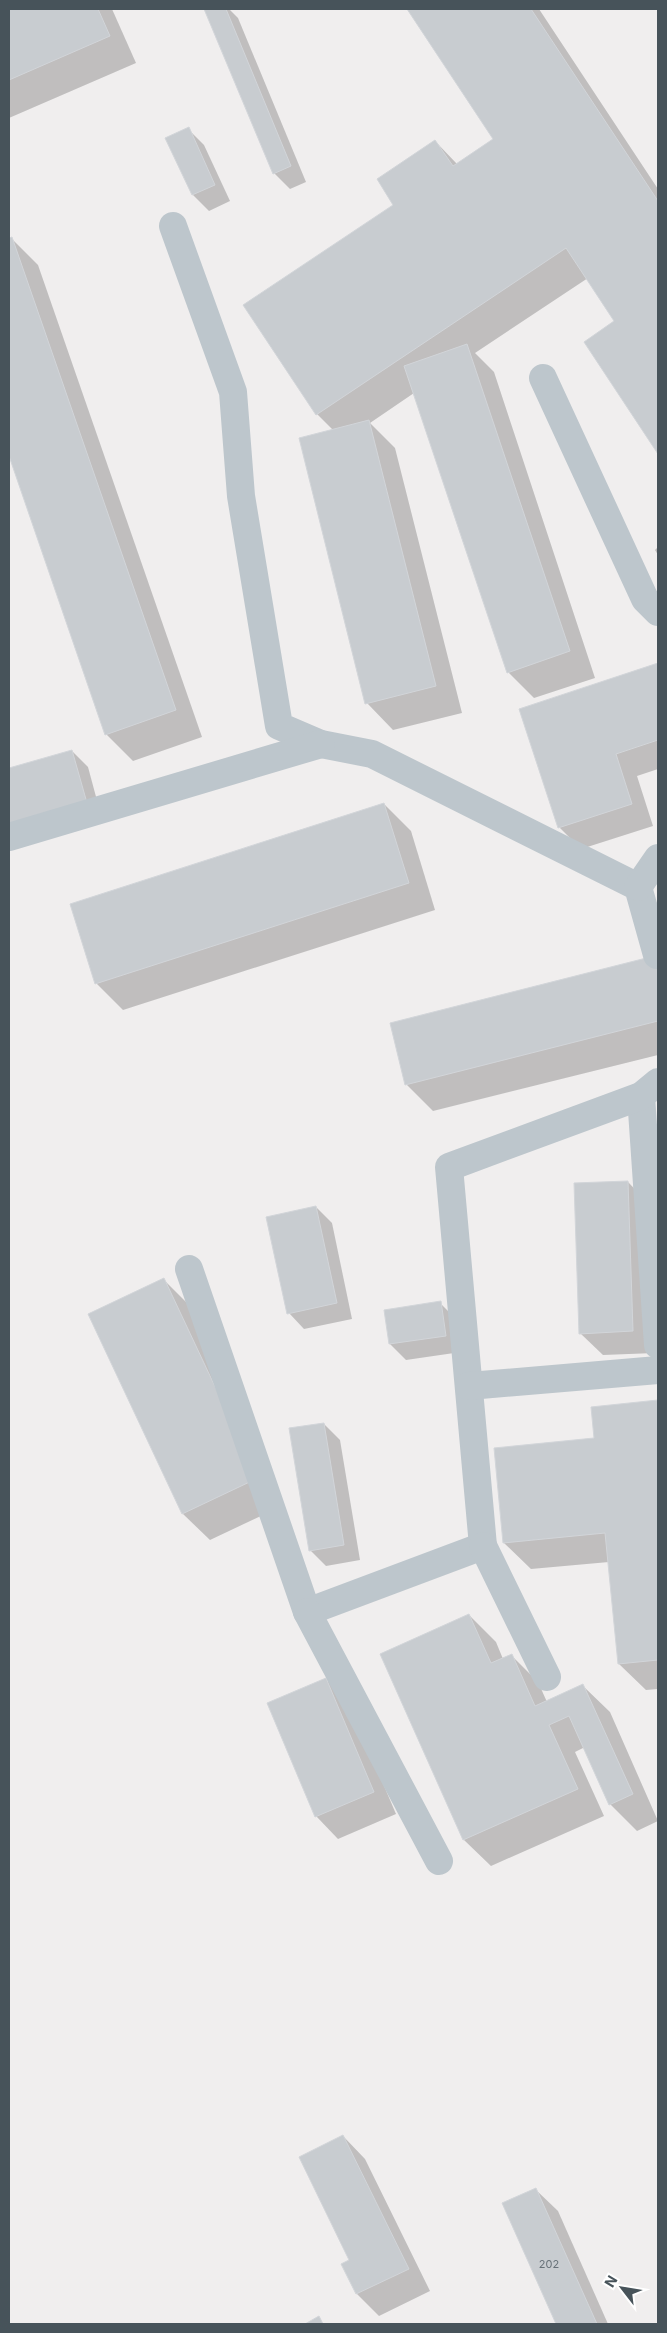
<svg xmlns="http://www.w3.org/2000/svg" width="667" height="2333" font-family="Inter,sans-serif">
<rect width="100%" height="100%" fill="#f0eeee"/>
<!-- shadow -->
<g fill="#0003">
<path d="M9,9H112L136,63L9,118Z"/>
<path d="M206,9H229L238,18L306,182L290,189L274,173Z"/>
<path d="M408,9H539L658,189V451L586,342L616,322L588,278L475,353L494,372L595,678L534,698L508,672L414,393L370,423L395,448L462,713L393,730L367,703L333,430L317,414L395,205L435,141L457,164L494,139Z"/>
<path d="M188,129L204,145L230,201L209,211L193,195L167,139Z"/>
<path d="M11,238L38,265L202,737L133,761L106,734L9,452V239Z"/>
<path d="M658,547V555L655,550Z"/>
<path d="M658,665V769L637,776L653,826L581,849L559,827L521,710Z"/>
<path d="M72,751L88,767L102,819L9,845V769Z"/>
<path d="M384,804L411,831L435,910L123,1010L96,983Z"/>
<path d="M658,956V1055L433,1111L407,1085L392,1024Z"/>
<path d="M628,1182L650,1205L655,1353L603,1355L580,1333Z"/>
<path d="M316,1207L332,1223L352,1319L304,1329L289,1313Z"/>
<path d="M163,1279L190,1306L284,1505L210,1540L183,1514L89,1314Z"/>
<path d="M440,1303L456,1319L461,1352L406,1360L390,1344Z"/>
<path d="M658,1402V1689L646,1690L619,1664L609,1562L531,1569L504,1543L595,1439L592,1408Z"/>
<path d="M324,1424L340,1440L360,1560L326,1566L310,1550Z"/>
<path d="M469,1615L496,1642L503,1659L511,1655L538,1682L547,1702L583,1686L610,1712L658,1821L637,1831L610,1804L585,1747L575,1752L604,1816L491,1866L464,1840L381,1654Z"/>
<path d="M326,1679L348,1701L396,1814L338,1839L316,1816Z"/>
<path d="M343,2136L365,2159L430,2291L379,2316L357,2294L343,2264L351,2260Z"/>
<path d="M535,2189L558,2211L608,2324H557L503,2204Z"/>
</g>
<!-- building -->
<g fill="#c8ccd0" stroke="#d2d5d9">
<path d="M9,9H98L110,36L9,80Z"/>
<path d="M204,9H226L291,166L273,174Z"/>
<path d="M407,9H531L658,201V454L584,342L614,321L566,248L316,415L243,305L393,205L377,179L435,140L453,166L493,139Z"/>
<path d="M189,127L215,185L192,195L165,138Z"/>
<path d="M12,237L176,710L105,735L9,456V238Z"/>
<path d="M467,344L570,651L507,673L404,366Z"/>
<path d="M369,420L436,686L365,704L299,438Z"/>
<path d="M658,663V740L616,754L632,804L558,828L519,709Z"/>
<path d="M72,750L87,803L9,825V768Z"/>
<path d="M384,803L409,883L95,984L70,904Z"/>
<path d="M658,955V1021L405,1085L390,1023Z"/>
<path d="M628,1181L633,1331L579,1334L574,1183Z"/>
<path d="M316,1206L337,1303L287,1314L266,1217Z"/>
<path d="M164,1278L258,1478L182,1514L88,1314Z"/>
<path d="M441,1301L446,1336L389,1344L384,1310Z"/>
<path d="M658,1400V1660L618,1664L605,1533L503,1543L494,1448L594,1438L591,1407Z"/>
<path d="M324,1423L344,1545L309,1551L289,1428Z"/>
<path d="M469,1614L491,1663L512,1654L535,1706L583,1684L633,1794L609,1805L569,1716L549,1725L578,1789L463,1840L380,1654Z"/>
<path d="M326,1678L374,1792L315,1817L267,1703Z"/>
<path d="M343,2135L409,2269L356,2294L341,2264L349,2260L299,2157Z"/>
<path d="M536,2188L597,2324H556L502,2203Z"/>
<path d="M319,2316L323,2324H305Z"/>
</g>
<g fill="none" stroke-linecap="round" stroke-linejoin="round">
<!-- minor -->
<g stroke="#bdc6cc" stroke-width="28">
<path d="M173,226L233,392L241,496L279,726L321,744L372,754L638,887L657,955"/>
<path d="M543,378L645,599L658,612"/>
<path d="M9,837L321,744"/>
<path d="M638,887L658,858"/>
<path d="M641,1096L658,1345"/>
<path d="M189,1269L307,1612L483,1546L449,1167L641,1096L658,1082"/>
<path d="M469,1386L658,1370"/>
<path d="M483,1546L547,1677"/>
<path d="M307,1612L439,1861"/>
</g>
</g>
<g text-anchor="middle" stroke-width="4.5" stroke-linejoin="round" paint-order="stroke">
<!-- number labels -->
<g font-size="11" fill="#677178">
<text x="549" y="2268">202</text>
</g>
</g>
<!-- border -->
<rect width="667" height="2333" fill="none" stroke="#47535a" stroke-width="20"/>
<!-- north arrow -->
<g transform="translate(622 2288) rotate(301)" stroke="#ffffff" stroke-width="4" paint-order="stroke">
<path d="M0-4L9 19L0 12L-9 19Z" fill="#47535a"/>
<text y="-8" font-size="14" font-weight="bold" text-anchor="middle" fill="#47535a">N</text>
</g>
</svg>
